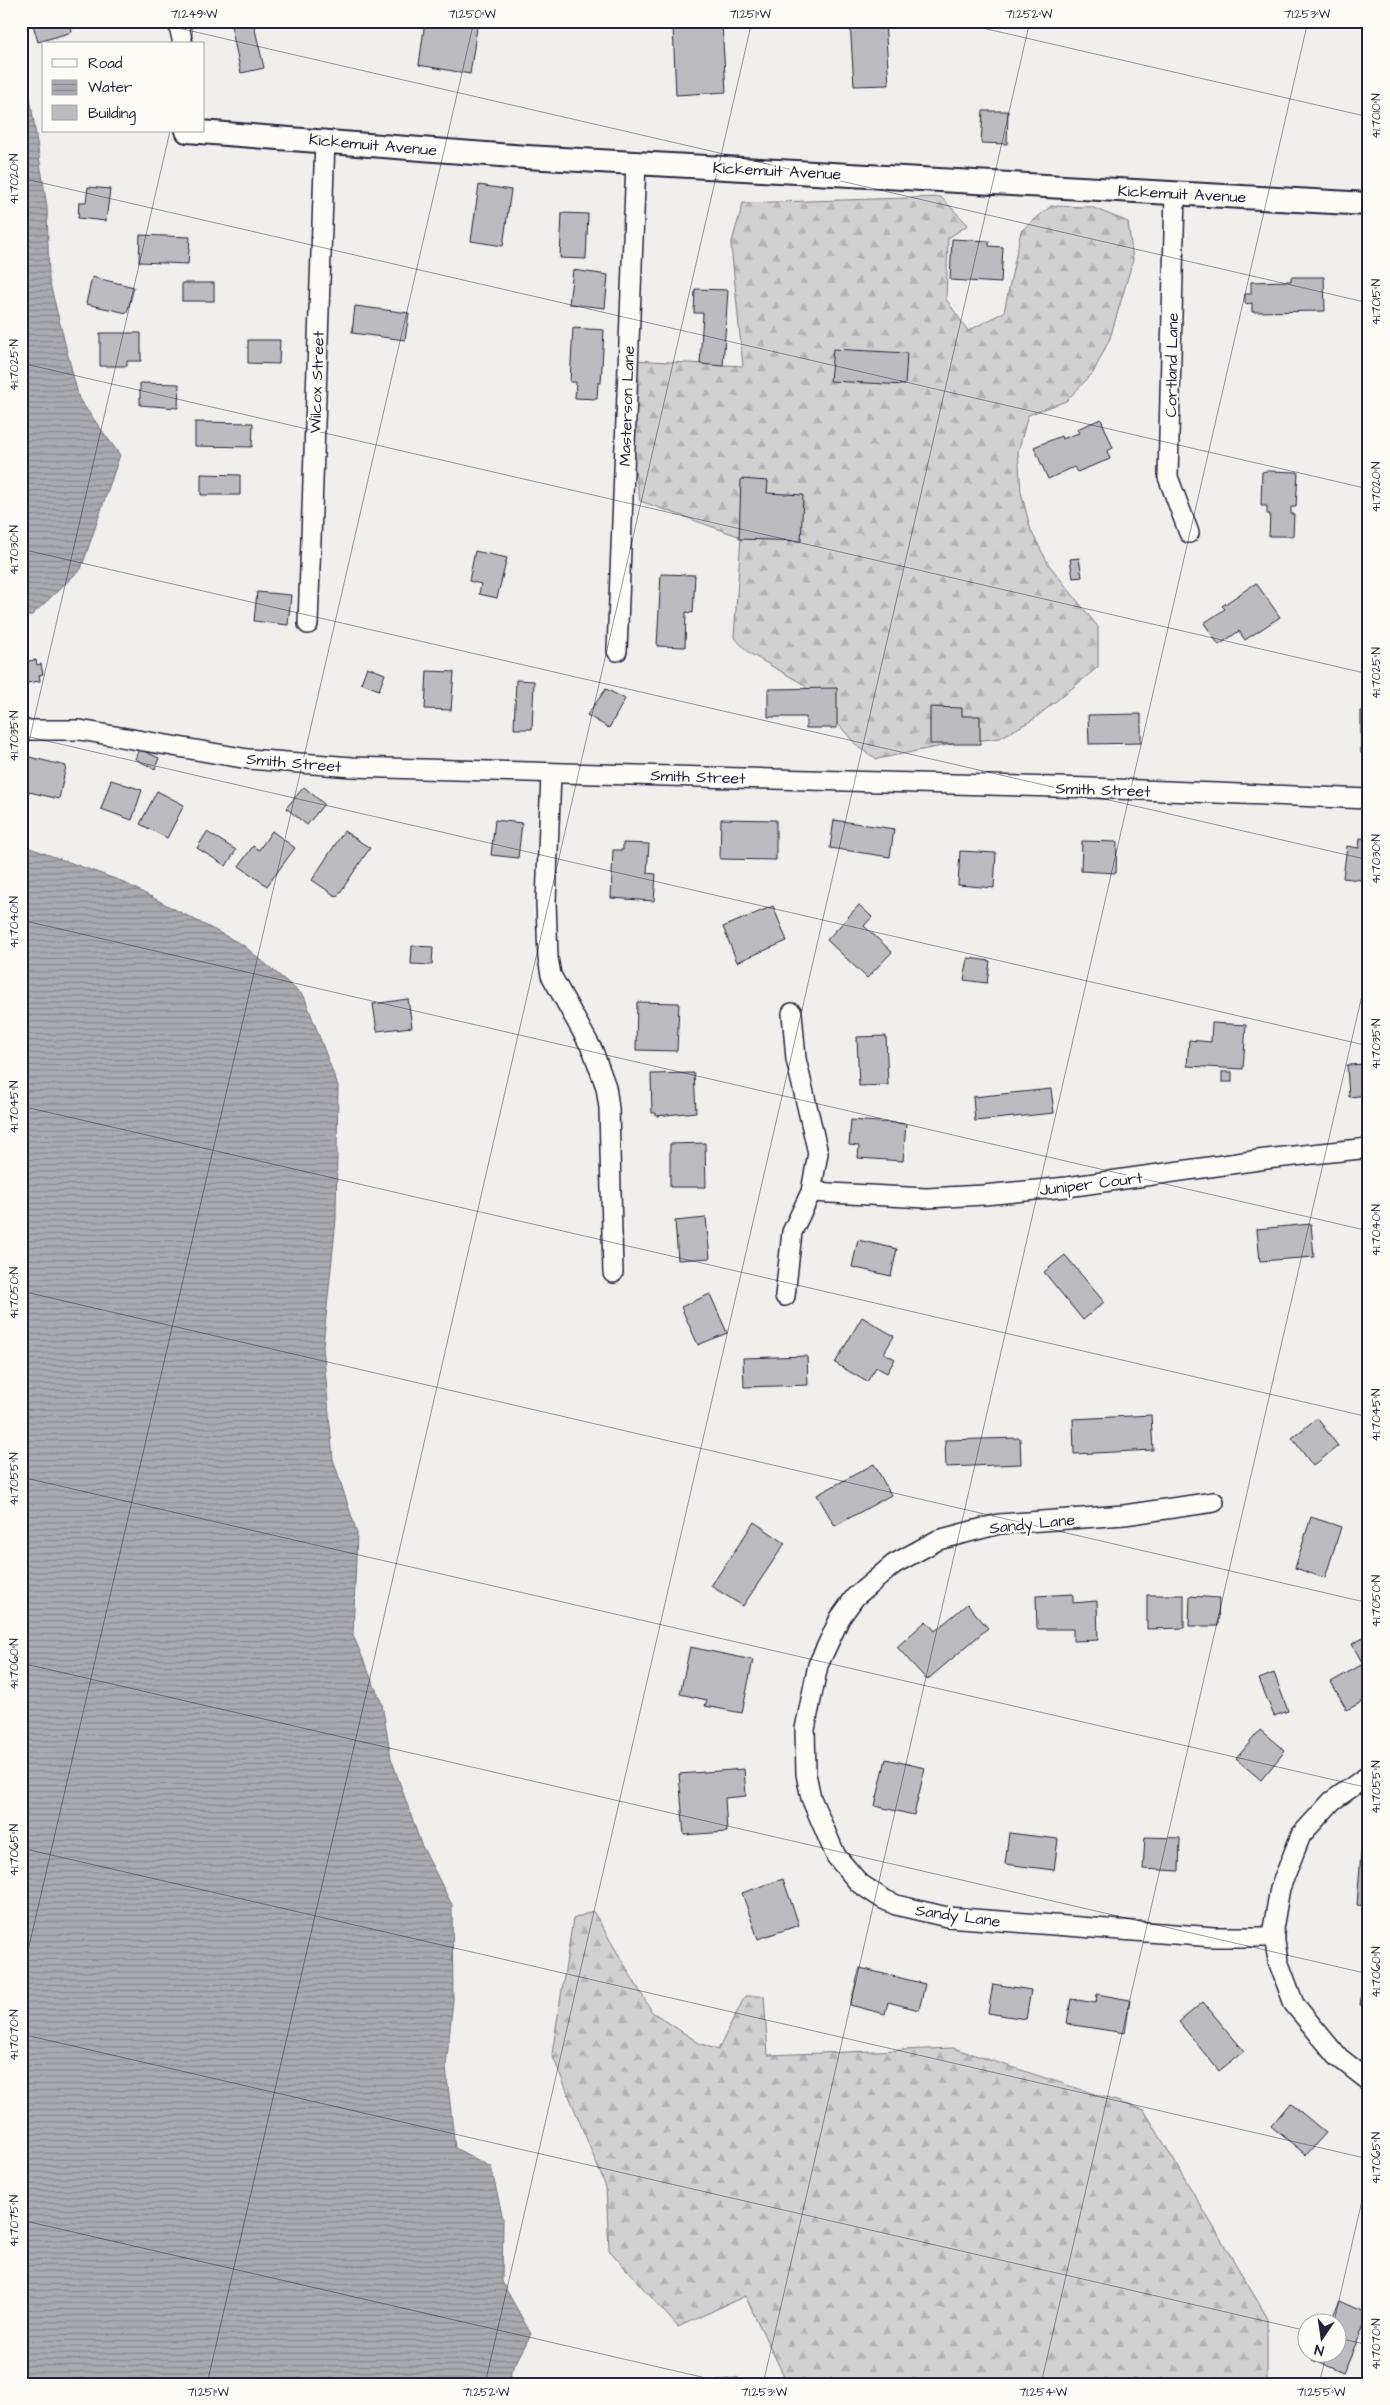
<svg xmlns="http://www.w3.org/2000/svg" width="1390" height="2405" font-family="'Architects Daughter',sans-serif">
<defs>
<pattern id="forest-firs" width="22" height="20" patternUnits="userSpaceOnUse" patternTransform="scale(1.25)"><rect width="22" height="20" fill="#d2d1d1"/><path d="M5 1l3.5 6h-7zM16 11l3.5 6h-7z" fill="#b4b3b4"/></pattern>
<pattern id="water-rules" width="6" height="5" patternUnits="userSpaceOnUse" patternTransform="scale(1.25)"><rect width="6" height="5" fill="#a9a9b0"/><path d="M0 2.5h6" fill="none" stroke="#898990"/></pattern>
</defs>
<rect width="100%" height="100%" fill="#f0efec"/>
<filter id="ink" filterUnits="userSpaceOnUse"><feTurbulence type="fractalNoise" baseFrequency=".02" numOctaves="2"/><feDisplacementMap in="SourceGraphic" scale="10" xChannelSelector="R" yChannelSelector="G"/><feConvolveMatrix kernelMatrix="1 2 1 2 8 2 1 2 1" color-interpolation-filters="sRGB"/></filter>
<g filter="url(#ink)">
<!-- forest -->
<g fill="url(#forest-firs)" stroke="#7a7a86">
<path d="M941,197L968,225L948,238L946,299L968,331L1004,312L1021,231L1051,206L1091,207L1128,222L1133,260L1110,338L1093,373L1066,401L1028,415L1018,452L1021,492L1031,531L1049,565L1098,627V667L1034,719L1000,738L957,743L877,759L859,748L803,684L749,653L734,637L741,537L640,501L632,453L633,360L743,366L731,245L743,203Z"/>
<path d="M593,1911L652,2012L699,2043L718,2050L745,1996H764L768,2055L953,2048L1144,2110L1267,2317V2384H788L745,2296L678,2327L609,2250L606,2187L552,2054L573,1919Z"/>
</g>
<!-- water -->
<g fill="url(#water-rules)" stroke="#737381">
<path d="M21,74L27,78L47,207L49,280L79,399L120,455L81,569L32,615L21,618Z"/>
<path d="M21,840L30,848L121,881L243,945L304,996L338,1086L336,1220L323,1346L333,1459L357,1533L353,1635L382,1704L391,1758L421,1844L452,1905L453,2000L446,2067L455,2148L491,2167L503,2219L502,2282L531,2334L511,2372L510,2384H21Z"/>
</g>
<!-- building -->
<g fill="#bcbcc0" stroke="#22223b">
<path d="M32,21H69L72,32L38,42Z"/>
<path d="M230,21H253L264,68L241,73Z"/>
<path d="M425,21H478L470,74L419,65Z"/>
<path d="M850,21H885L889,85L854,86Z"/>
<path d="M722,24L726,92L676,95L673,27Z"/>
<path d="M983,111H1008L1007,144L981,143Z"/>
<path d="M479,185L511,190L503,246L471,241Z"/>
<path d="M88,187L110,189L106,221L78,218L79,202H86Z"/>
<path d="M562,213L588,214L586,259L560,258Z"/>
<path d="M140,235L190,237L188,264L139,262Z"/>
<path d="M952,239L989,241V246L1003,247L1001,283L950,280Z"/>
<path d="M573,270L608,275L605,308L569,304Z"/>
<path d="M92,277L134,287L127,313L86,304Z"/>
<path d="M1291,277H1324L1325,311L1252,312V303L1245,304V294H1251V282L1291,281Z"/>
<rect x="182" y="283" width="32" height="18"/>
<path d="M695,289L728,290L723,366L700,364L703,313H694Z"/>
<path d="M355,306L409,313L405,340L352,333Z"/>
<path d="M573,328L604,330L601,383H598L597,399L575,398L576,382H570Z"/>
<path d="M100,333H141V361H127V366H100Z"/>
<path d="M248,340H280L279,364L248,363Z"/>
<path d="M833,349L907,353L905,385L830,381Z"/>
<path d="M140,383L179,384L178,408L140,405Z"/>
<path d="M1101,419L1113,448L1107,451L1110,459L1077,472L1074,467L1048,479L1034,447L1061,436L1062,439L1079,433L1077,429Z"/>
<path d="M195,422L253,423L252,447L195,446Z"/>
<path d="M1267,471L1298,472L1296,507H1291V514H1294L1293,536H1269L1270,514H1267V506H1261L1262,472Z"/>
<path d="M201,474L240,475V495H201Z"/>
<path d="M741,479L768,481L767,493L803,495L801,541L739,539Z"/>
<path d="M475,551L507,558L497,598L479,594L481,584L469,581Z"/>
<path d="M1079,558L1082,577L1073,578L1070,559Z"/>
<path d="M661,574L695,575L693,613L686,612L685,647L657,646Z"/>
<path d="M1256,583L1280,617L1245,640L1239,631L1219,645L1204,623L1225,609L1222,606Z"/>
<path d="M257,592L291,595L288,625L254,621Z"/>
<path d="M36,660L37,665L41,664L43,674L39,675L40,681L21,684V662Z"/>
<path d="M367,667L385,674L379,690L361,683Z"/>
<path d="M427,671L454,672L451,710L425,709Z"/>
<path d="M516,680L534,681L532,729H514Z"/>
<path d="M837,688V728H806V717H768V689Z"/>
<path d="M606,689L625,699L609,728L587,715Z"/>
<path d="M930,707L962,708V716H980V744H930Z"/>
<rect x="1361" y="711" width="8" height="42"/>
<path d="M1141,714V743L1089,744L1088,715Z"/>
<path d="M139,749L159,758L155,769L135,759Z"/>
<path d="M21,755L66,766L59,799L21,790Z"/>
<path d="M111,780L142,790L132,820L101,809Z"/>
<path d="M304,787L324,804L307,825L286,808Z"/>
<path d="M157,791L184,805L167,838L140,824Z"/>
<path d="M721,819L776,820V860L720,859Z"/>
<path d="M495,820L522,823L518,858L491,855Z"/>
<path d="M834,820L894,829L890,857L830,848Z"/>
<path d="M272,831L295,848L267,886L239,866L253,846L259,850Z"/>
<path d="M344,831L370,848L337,897L312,880Z"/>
<path d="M207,832L236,850L226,866L197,848Z"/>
<path d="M1360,838L1369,839V881L1343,878L1347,846L1359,848Z"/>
<path d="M1082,841L1117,842L1116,873L1081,871Z"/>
<path d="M623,843L649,844L647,873L656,874L654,901L611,898L613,850H623Z"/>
<path d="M960,851L996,853L994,888L958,885Z"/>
<path d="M859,905L872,917L864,926L892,952L867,978L827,940Z"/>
<path d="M773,906L787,941L737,962L723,927Z"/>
<path d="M412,946L433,947L432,965L411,964Z"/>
<path d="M968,958L990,961L987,983L964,980Z"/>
<path d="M408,999L412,1027L377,1031L373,1004Z"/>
<path d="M637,1002L679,1003L677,1051L636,1050Z"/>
<path d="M1212,1023L1246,1025L1243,1069L1187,1066L1189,1040L1211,1042Z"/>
<path d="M886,1036L888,1085L859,1086L857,1037Z"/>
<path d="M1369,1064V1095L1349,1097L1347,1065Z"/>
<rect x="1222" y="1072" width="10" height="10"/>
<path d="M694,1073L696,1112L656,1116V1113H652L651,1074Z"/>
<path d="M1051,1089L1054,1113L975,1121L973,1097Z"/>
<path d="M851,1120L906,1124L903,1161L858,1158L859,1146L849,1145Z"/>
<path d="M705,1143L706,1187H670V1144Z"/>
<path d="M706,1218L710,1258L678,1260L675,1221Z"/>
<path d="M1311,1224L1314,1257L1260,1261L1257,1229Z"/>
<path d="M858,1240L897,1249L891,1276L852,1267Z"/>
<path d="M1065,1255L1104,1302L1083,1320L1044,1272Z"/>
<path d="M710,1294L727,1333L698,1345L681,1307Z"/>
<path d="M862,1317L894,1336L884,1353L895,1359L887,1373L876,1367L867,1382L835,1363Z"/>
<path d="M807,1356L808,1385L744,1387L743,1358Z"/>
<path d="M1151,1415L1153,1450L1074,1454L1073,1419Z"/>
<path d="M1317,1418L1338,1446L1313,1466L1292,1438Z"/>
<path d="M1020,1438L1021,1464L946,1467L945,1440Z"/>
<path d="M874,1464L891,1495L835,1526L817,1495Z"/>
<path d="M1311,1517L1341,1527L1325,1578L1295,1568Z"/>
<path d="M754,1522L785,1543L743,1606L711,1586Z"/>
<path d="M1073,1594V1603L1097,1601L1098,1640L1073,1641V1629H1037L1036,1596Z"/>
<path d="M1147,1595H1184V1628L1147,1629Z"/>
<path d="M1190,1596L1219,1598L1218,1626H1189Z"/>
<path d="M967,1604L988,1628L927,1680L897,1647L926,1621L935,1631Z"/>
<path d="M1369,1635V1698L1347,1710L1331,1682L1363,1664L1352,1644Z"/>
<path d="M690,1647L753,1660L742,1713L705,1706L707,1700L680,1694Z"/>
<path d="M1274,1673L1288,1711L1274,1716L1259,1679Z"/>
<path d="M1260,1730L1285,1751L1261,1780L1236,1759Z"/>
<path d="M886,1759L925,1768L914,1815L875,1806Z"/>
<path d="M744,1769L746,1796L725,1798L727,1832L684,1835L679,1774Z"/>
<path d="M1009,1833L1058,1839L1054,1870L1005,1864Z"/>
<path d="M1145,1837L1180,1838L1179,1871L1143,1869Z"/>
<path d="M1361,1853L1369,1854V1906L1357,1905Z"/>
<path d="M783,1879L799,1925L758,1939L742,1893Z"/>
<path d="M1368,1956H1369V2006L1360,2005Z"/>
<path d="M860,1968L925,1984L919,2010L888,2002L885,2014L850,2005Z"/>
<path d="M993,1984L1031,1990L1026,2019L988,2013Z"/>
<path d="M1097,1994L1130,2000L1125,2033L1067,2024L1071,1999L1096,2003Z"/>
<path d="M1203,2002L1244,2051L1219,2071L1179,2022Z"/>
<path d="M1290,2103L1326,2133L1306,2155L1271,2126Z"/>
<path d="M1367,2178H1369V2204H1365Z"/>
<path d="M1340,2301L1369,2314L1343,2373L1313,2360L1316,2352H1338V2322H1330Z"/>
<path d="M738,2378V2384H716V2381Z"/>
</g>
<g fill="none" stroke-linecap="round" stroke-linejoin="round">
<defs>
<g id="minor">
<path d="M178,21L183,44"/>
<path d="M1175,193L1168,477L1189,533"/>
<path d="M308,624L325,140"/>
<path d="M617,651L636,162"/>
<path d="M30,730H80L248,759L352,767L1091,788L1369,799"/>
<path d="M551,774L546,902L548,958L551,975L593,1051L606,1087L609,1108L613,1273"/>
<path d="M811,1192L926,1198L984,1195L1067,1187L1266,1159L1369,1148"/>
<path d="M785,1296L792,1232L811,1192L818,1153L796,1059L792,1013"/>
<path d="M1214,1502L1124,1515L999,1524L938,1540L894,1564L855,1597L840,1618L818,1665L805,1729L806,1774L811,1798L836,1856L859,1883L883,1899L896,1905L947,1917L1214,1937H1275"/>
<path d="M1369,1775L1332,1801L1301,1835L1280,1888L1273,1929L1278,1961L1294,2004L1337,2056L1369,2081"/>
</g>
<path id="tertiary" d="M187,131L526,157L1369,204"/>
</defs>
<!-- minor casing -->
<use href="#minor" stroke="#22223b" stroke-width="22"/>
<!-- tertiary casing -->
<use href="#tertiary" stroke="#22223b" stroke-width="26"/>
<!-- minor -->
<use href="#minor" stroke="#fdfcf7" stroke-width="19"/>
<!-- tertiary -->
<use href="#tertiary" stroke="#fdfcf7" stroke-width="22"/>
</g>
</g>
<!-- ticks -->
<path fill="none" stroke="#22223b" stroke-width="1" stroke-opacity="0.45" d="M148,21L1369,303M952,21L1369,117M190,44L195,21M21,178L1369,489M21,363L1369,674M21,549L1369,860M21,735L1369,1046M21,776L170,131M21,920L1369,1231M21,1106L1369,1417M21,1291L1369,1603M21,1477L1369,1788M21,1663L1369,1974M21,1848L1369,2159M21,1981L474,21M21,2034L1308,2331M21,2220L732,2384M1334,2322L1369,2170M1338,2338L1369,2345M207,2384L752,21M485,2384L1030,21M763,2384L1308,21M1041,2384L1369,965M1319,2384L1327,2352"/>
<g text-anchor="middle" stroke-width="4.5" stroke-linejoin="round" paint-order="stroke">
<!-- street labels -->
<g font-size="16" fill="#22223b" stroke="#fdfcf7">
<text transform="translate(373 144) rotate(5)" y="6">Kickemuit Avenue</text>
<text transform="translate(777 170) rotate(3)" y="6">Kickemuit Avenue</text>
<text transform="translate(1182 193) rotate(3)" y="6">Kickemuit Avenue</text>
<text transform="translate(1171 365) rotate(-89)" y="6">Cortland Lane</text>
<text transform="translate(316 382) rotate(-88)" y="6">Wilcox Street</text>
<text transform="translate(626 406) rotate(-88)" y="6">Masterson Lane</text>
<text transform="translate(294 762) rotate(5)" y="6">Smith Street</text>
<text transform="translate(698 776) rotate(2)" y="6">Smith Street</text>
<text transform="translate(1103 789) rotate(2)" y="6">Smith Street</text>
<text transform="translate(1091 1183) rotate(-7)" y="6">Juniper Court</text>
<text transform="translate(1032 1523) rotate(-6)" y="6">Sandy Lane</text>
<text transform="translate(958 1915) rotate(8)" y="6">Sandy Lane</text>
</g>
</g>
<!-- margin -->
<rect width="1390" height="2405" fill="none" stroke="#fdfcf7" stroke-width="55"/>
<!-- legend -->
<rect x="42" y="42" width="162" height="90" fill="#fdfcf7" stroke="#a5a5ac"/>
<rect x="52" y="59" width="25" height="8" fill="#fdfcf7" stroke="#a5a5ac"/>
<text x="88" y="68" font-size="15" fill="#22223b">Road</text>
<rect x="52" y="80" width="25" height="15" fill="url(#water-rules)" stroke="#a5a5ac"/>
<text x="88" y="92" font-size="15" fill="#22223b">Water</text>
<rect x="52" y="105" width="25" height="15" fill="#bcbcc0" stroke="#a5a5ac"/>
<text x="88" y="118" font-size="15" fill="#22223b">Building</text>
<!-- north arrow -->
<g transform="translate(1322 2338) rotate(193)"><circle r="24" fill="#fdfcf7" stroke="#a5a5ac"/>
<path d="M0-4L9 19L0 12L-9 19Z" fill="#22223b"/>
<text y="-8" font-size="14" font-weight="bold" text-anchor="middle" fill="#22223b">N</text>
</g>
<rect x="28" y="28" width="1334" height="2350" fill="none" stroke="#22223b" stroke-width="2"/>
<g font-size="12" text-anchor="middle" fill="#22223b">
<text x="194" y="18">71.249°W</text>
<text x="472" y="18">71.250°W</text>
<text x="750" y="18">71.251°W</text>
<text x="1029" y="18">71.252°W</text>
<text x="1307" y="18">71.253°W</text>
<text transform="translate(1376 116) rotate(-90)" y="4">41.7010°N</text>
<text transform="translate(14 179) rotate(-90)" y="4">41.7020°N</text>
<text transform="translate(1376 302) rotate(-90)" y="4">41.7015°N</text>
<text transform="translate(14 365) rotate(-90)" y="4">41.7025°N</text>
<text transform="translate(1376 487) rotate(-90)" y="4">41.7020°N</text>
<text transform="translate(14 550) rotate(-90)" y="4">41.7030°N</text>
<text transform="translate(1376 673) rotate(-90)" y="4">41.7025°N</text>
<text transform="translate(14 736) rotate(-90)" y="4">41.7035°N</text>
<text transform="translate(1376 859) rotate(-90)" y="4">41.7030°N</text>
<text transform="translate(14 922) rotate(-90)" y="4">41.7040°N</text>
<text transform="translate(1376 1044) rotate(-90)" y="4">41.7035°N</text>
<text transform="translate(14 1107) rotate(-90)" y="4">41.7045°N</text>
<text transform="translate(1376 1230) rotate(-90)" y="4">41.7040°N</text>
<text transform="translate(14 1293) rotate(-90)" y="4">41.7050°N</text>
<text transform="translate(1376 1415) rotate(-90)" y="4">41.7045°N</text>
<text transform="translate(14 1479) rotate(-90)" y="4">41.7055°N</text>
<text transform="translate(1376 1601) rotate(-90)" y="4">41.7050°N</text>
<text transform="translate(14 1664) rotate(-90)" y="4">41.7060°N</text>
<text transform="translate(1376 1787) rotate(-90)" y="4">41.7055°N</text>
<text transform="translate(14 1850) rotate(-90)" y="4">41.7065°N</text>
<text transform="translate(1376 1972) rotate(-90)" y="4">41.7060°N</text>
<text transform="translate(14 2035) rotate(-90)" y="4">41.7070°N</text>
<text transform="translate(1376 2158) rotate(-90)" y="4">41.7065°N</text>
<text transform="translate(14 2221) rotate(-90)" y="4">41.7075°N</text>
<text transform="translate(1376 2344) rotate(-90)" y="4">41.7070°N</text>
<text x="208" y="2396">71.251°W</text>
<text x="486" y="2396">71.252°W</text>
<text x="764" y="2396">71.253°W</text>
<text x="1043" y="2396">71.254°W</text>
<text x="1321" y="2396">71.255°W</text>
</g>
</svg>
